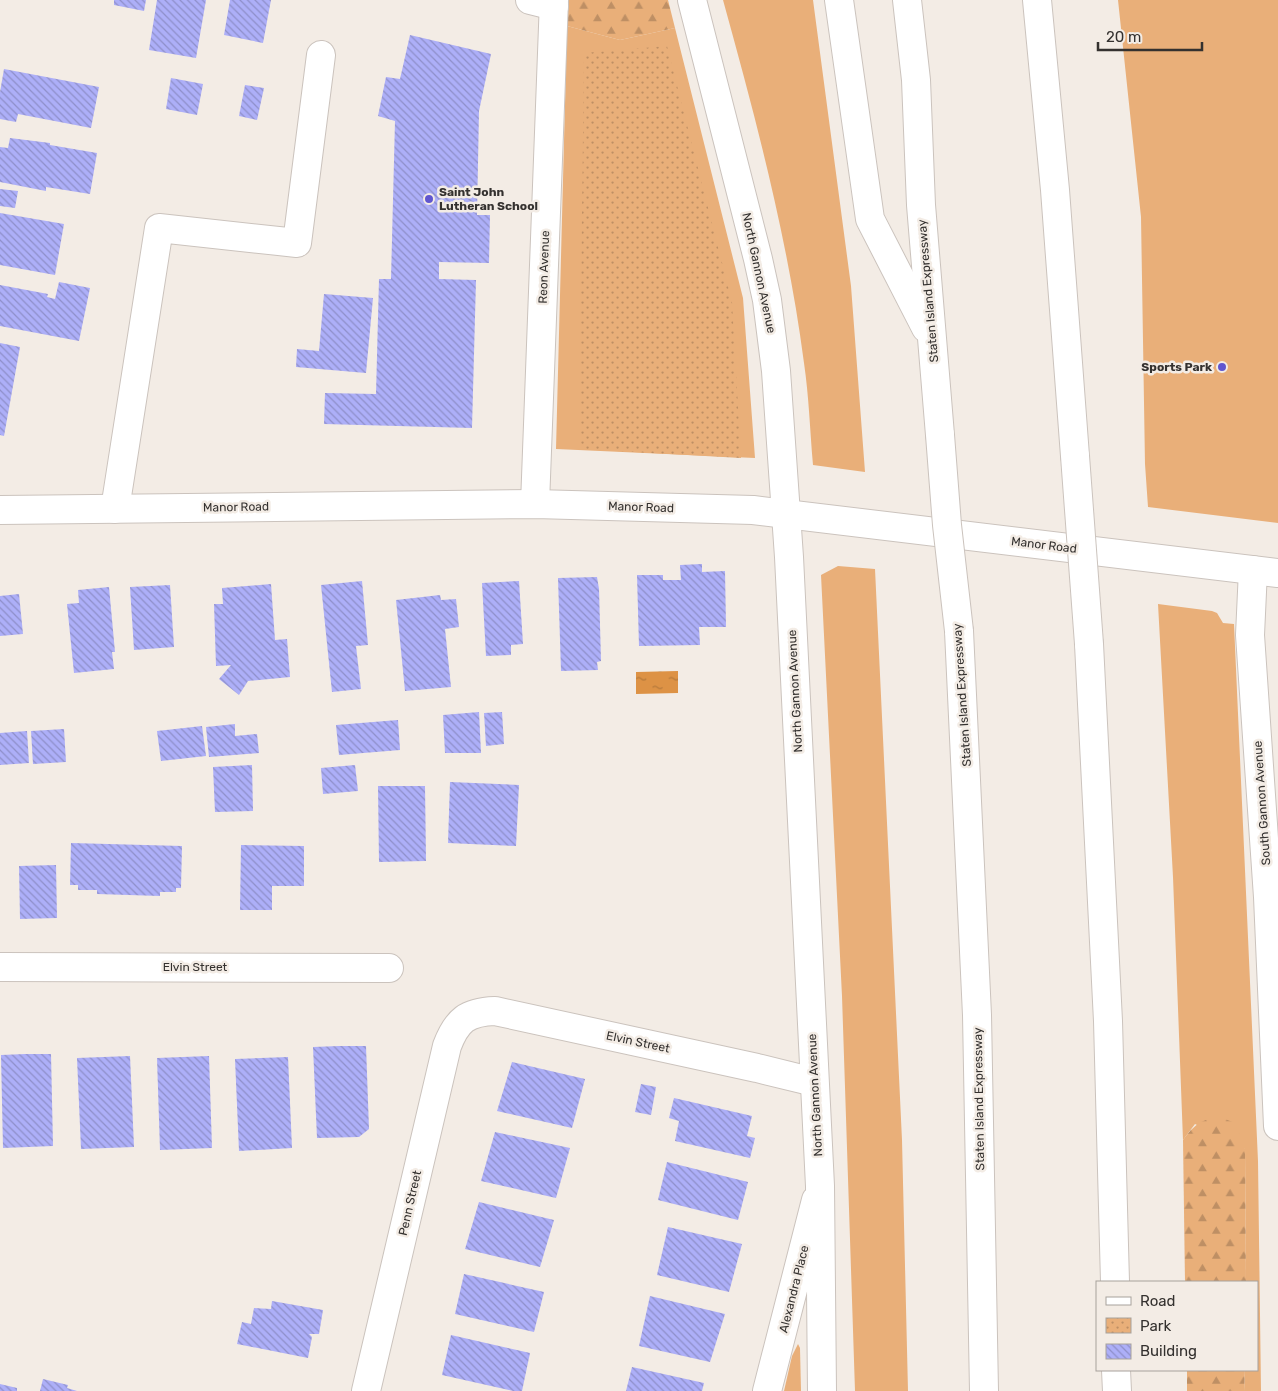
<svg xmlns="http://www.w3.org/2000/svg" width="1278" height="1391" font-family="Rubik,sans-serif">
<defs>
<pattern id="forest-firs" width="22" height="20" patternUnits="userSpaceOnUse" patternTransform="scale(1.25)"><rect width="22" height="20" fill="#e9af79"/><path d="M5 1l3.5 6h-7zM16 11l3.5 6h-7z" fill="#be8f64"/></pattern>
<pattern id="park-dots" width="8" height="8" patternUnits="userSpaceOnUse" patternTransform="scale(1.25)"><rect width="8" height="8" fill="#e9af79"/><path d="M2 2h.1M6 6h.1" fill="none" stroke="#be8f64" stroke-width="1.8" stroke-linecap="round"/></pattern>
<pattern id="water-ripples" width="26" height="14" patternUnits="userSpaceOnUse" patternTransform="scale(1.25)"><rect width="26" height="14" fill="#dd9245"/><path d="M2 4q2-2 4 0t4 0M15 11q2-2 4 0t4 0" fill="none" stroke="#b4783a"/></pattern>
<pattern id="building-back-hatch" width="6" height="6" patternUnits="userSpaceOnUse" patternTransform="scale(1.25)"><rect width="6" height="6" fill="#adaff8"/><path d="M-1 5l2 2M0 0l6 6M5-1l2 2" fill="none" stroke="#8e8fc9"/></pattern>
</defs>
<rect width="100%" height="100%" fill="#f3ece5"/>
<!-- grass -->
<g fill="#e9af79">
<path d="M723,0H813L851,286L865,472L813,465C810,431 809,397 804,363C788,240 756,119 723,0Z"/>
<path d="M1118,0H1278V523L1148,507L1145,464L1141,217Z"/>
<path d="M567,26L620,40L675,28L743,298L755,458L556,449Z"/>
<path d="M838,566L875,569L902,1140L908,1391H855L842,996L821,575Z"/>
<path d="M1158,604L1212,611L1217,613L1223,623L1234,624L1258,1161L1261,1391H1244L1245,1370H1257V1282H1246L1245,1149L1195,1124L1183,1140L1173,877Z"/>
<path d="M798,1344L800,1348L801,1391H784L792,1356Z"/>
</g>
<!-- forest -->
<g fill="url(#forest-firs)">
<path d="M568,0H668L675,28L620,40L567,26Z"/>
<path d="M1220,1117L1235,1123L1245,1149L1246,1282H1185L1183,1140C1194,1125 1201,1119 1220,1117Z"/>
<path d="M1187,1370H1245L1244,1391H1187Z"/>
</g>
<!-- park -->
<path fill="url(#park-dots)" d="M667,46L732,302L741,458L579,449L584,53Z"/>
<!-- water -->
<path fill="url(#water-ripples)" d="M678,671V693L636,694V672Z"/>
<!-- building -->
<g fill="url(#building-back-hatch)">
<path d="M114,0H146L144,11L114,5Z"/>
<path d="M157,0H206L196,58L149,50Z"/>
<path d="M230,0H271L263,43L224,35Z"/>
<path d="M410,35L491,54L479,111L477,215H490L489,263L439,262V279L476,280L472,428L324,424L325,393L376,394L379,279H391L395,121L378,116L386,77L400,79Z"/>
<path d="M4,69L99,87L91,128L18,114L16,122L0,119V92Z"/>
<path d="M171,78L203,84L197,115L166,109Z"/>
<path d="M245,85L264,88L257,120L239,116Z"/>
<path d="M10,138L50,143V145L97,153L90,194L46,187V191L0,182V147L8,148Z"/>
<path d="M0,189L18,191L15,208L0,206Z"/>
<path d="M0,213L64,224L55,275L0,265Z"/>
<path d="M59,282L90,288L79,341L0,326V285L48,294L47,297L55,299Z"/>
<path d="M324,294L373,298L366,373L296,367L297,349L319,351Z"/>
<path d="M0,343L20,347L4,436L0,435Z"/>
<path d="M702,564V572L725,571L726,627H699L700,645L639,646L637,575H663V580H681L680,565Z"/>
<path d="M597,577L599,589L601,661L597,662L598,670L561,671L558,578Z"/>
<path d="M362,581L368,645L356,646L361,689L332,692L321,585Z"/>
<path d="M519,581L523,644L511,645V655L486,656L482,583Z"/>
<path d="M271,584L275,640L287,639L290,677L248,681L239,695L219,679L231,665L216,666L214,604H223L222,588Z"/>
<path d="M170,585L174,647L134,650L130,587Z"/>
<path d="M109,587L115,652H112L114,669L74,673L67,604L79,603L78,590Z"/>
<path d="M19,594L23,634L0,636V596Z"/>
<path d="M440,595L441,600L456,599L459,627L445,629L451,687L405,691L396,600Z"/>
<path d="M479,712L481,753H445L443,715Z"/>
<path d="M502,712L504,744L486,746L484,713Z"/>
<path d="M398,720L400,750L339,755L336,725Z"/>
<path d="M235,724V736L257,734L259,753L209,757L206,727Z"/>
<path d="M202,726L206,756L161,761L157,731Z"/>
<path d="M64,729L66,762L33,764L31,731Z"/>
<path d="M27,731L29,763L0,765V733Z"/>
<path d="M252,765L253,811L215,812L213,767Z"/>
<path d="M355,765L358,791L323,794L321,768Z"/>
<path d="M450,782L519,785L516,846L448,843Z"/>
<path d="M378,786H425L426,861L379,862Z"/>
<path d="M71,843L182,846L181,888H176V892H160V896L97,894V890H78V885H70Z"/>
<path d="M241,845L304,846V886H272V910H240Z"/>
<path d="M56,865L57,918L20,919L19,866Z"/>
<path d="M339,1046H366L369,1129L359,1137L317,1138L313,1047Z"/>
<path d="M25,1054H51L53,1146L3,1148L1,1055Z"/>
<path d="M130,1056L134,1147L81,1149L77,1058Z"/>
<path d="M209,1056L212,1148L160,1150L157,1058Z"/>
<path d="M288,1057L292,1148L239,1151L235,1059Z"/>
<path d="M512,1062L585,1079L572,1128L497,1111Z"/>
<path d="M641,1084L656,1087L651,1115L635,1112Z"/>
<path d="M674,1098L752,1116L747,1136L755,1138L750,1158L675,1141L679,1121L669,1118Z"/>
<path d="M495,1132L570,1148L556,1198L481,1181Z"/>
<path d="M667,1162L748,1182L738,1220L658,1200Z"/>
<path d="M479,1202L554,1220L540,1267L465,1249Z"/>
<path d="M668,1227L742,1244L729,1292L657,1275Z"/>
<path d="M464,1274L544,1292L534,1332L455,1314Z"/>
<path d="M650,1296L725,1314L710,1362L639,1346Z"/>
<path d="M272,1301L323,1310L319,1334H309L312,1337L308,1358L237,1344L242,1322L251,1324L254,1308L271,1309Z"/>
<path d="M451,1335L530,1353L522,1391H513L442,1375Z"/>
<path d="M632,1367L704,1383L702,1391H626Z"/>
<path d="M43,1379L68,1385L67,1388L77,1391H40Z"/>
<path d="M0,1384L17,1388V1391H0Z"/>
</g>
<g fill="none" stroke-linecap="round" stroke-linejoin="round">
<defs>
<g id="minor">
<path d="M530,0L554,6"/>
<path d="M535,504L554,0"/>
<path d="M115,509L159,228L297,243L321,55"/>
<path d="M0,510L535,504L753,510L1278,573"/>
<path d="M1253,570L1250,635L1268,897L1278,1126"/>
<path d="M0,967L389,968"/>
<path d="M366,1391L447,1046C457,1020 467,1012 495,1011L757,1068L814,1082"/>
<path d="M767,1391L816,1200"/>
</g>
<path id="major" d="M692,0L758,259L767,300L776,371L789,557L820,1186L822,1391"/>
<g id="highway">
<path d="M839,0L870,219L926,328"/>
<path d="M907,0L916,80L921,205L940,435"/>
<path d="M1037,0L1055,190L1075,456"/>
<path d="M959,631L977,1015L984,1391"/>
<path d="M1089,644L1108,1021L1115,1282"/>
<path d="M1116,1370L1117,1391"/>
</g>
</defs>
<!-- minor casing -->
<use href="#minor" stroke="#cbc3bd" stroke-width="30"/>
<!-- major casing -->
<use href="#major" stroke="#cbc3bd" stroke-width="30"/>
<!-- highway casing -->
<use href="#highway" stroke="#cbc3bd" stroke-width="30"/>
<!-- minor -->
<use href="#minor" stroke="#fff" stroke-width="28"/>
<!-- major -->
<use href="#major" stroke="#fff" stroke-width="28"/>
<!-- highway -->
<use href="#highway" stroke="#fff" stroke-width="28"/>
<defs>
<g id="highway-bridge">
<path d="M940,435L947,525L959,631"/>
<path d="M1075,456L1089,644"/>
</g>
</defs>
<!-- highway-bridge casing -->
<use href="#highway-bridge" stroke="#cbc3bd" stroke-width="30" stroke-linecap="butt"/>
<!-- highway-bridge -->
<use href="#highway-bridge" stroke="#fff" stroke-width="28"/>
</g>
<!-- markers -->
<g fill="#6056cf" stroke="#f3ece5" stroke-width="2">
<circle cx="429" cy="199" r="5"/>
<circle cx="1222" cy="367" r="5"/>
</g>
<g text-anchor="middle" stroke-width="5" stroke-linejoin="round" paint-order="stroke">
<!-- poi labels -->
<g font-size="12" font-weight="bold" fill="#34312f" stroke="#f3ece5" text-anchor="start">
<text x="439" y="196">Saint John<tspan x="439" dy="14">Lutheran School</tspan></text>
<text x="1212" y="371" text-anchor="end">Sports Park</text>
</g>
<!-- street labels -->
<g font-size="12" fill="#34312f" stroke="#f3ece5">
<text transform="translate(544 267) rotate(-88)" y="4">Reon Avenue</text>
<text transform="translate(759 273) rotate(78)" y="4">North Gannon Avenue</text>
<text transform="translate(928 291) rotate(-95)" y="4">Staten Island Expressway</text>
<text transform="translate(236 507) rotate(-1)" y="4">Manor Road</text>
<text transform="translate(641 507) rotate(2)" y="4">Manor Road</text>
<text transform="translate(1044 545) rotate(7)" y="4">Manor Road</text>
<text transform="translate(795 691) rotate(-93)" y="4">North Gannon Avenue</text>
<text transform="translate(962 695) rotate(-94)" y="4">Staten Island Expressway</text>
<text transform="translate(1262 803) rotate(-94)" y="4">South Gannon Avenue</text>
<text x="195" y="971">Elvin Street</text>
<text transform="translate(638 1042) rotate(12)" y="4">Elvin Street</text>
<text transform="translate(815 1095) rotate(-93)" y="4">North Gannon Avenue</text>
<text transform="translate(979 1099) rotate(-91)" y="4">Staten Island Expressway</text>
<text transform="translate(410 1203) rotate(-77)" y="4">Penn Street</text>
<text transform="translate(794 1289) rotate(-76)" y="4">Alexandra Place</text>
</g>
</g>
<!-- legend -->
<rect x="1096" y="1281" width="162" height="90" fill="#f3ece5" stroke="#a7a19c"/>
<rect x="1106" y="1297" width="25" height="8" fill="#ffffff" stroke="#a7a19c"/>
<text x="1140" y="1306" font-size="15" fill="#34312f">Road</text>
<rect x="1106" y="1318" width="25" height="15" fill="url(#park-dots)" stroke="#a7a19c"/>
<text x="1140" y="1331" font-size="15" fill="#34312f">Park</text>
<rect x="1106" y="1344" width="25" height="15" fill="url(#building-back-hatch)" stroke="#a7a19c"/>
<text x="1140" y="1356" font-size="15" fill="#34312f">Building</text>
<!-- scale -->
<path d="M1098 42v8h104v-8" fill="none" stroke="#34312f" stroke-width="2.5"/>
<text x="1106" y="42" font-size="15" fill="#34312f" stroke="#f3ece5" stroke-width="4" paint-order="stroke">20 m</text>
</svg>
